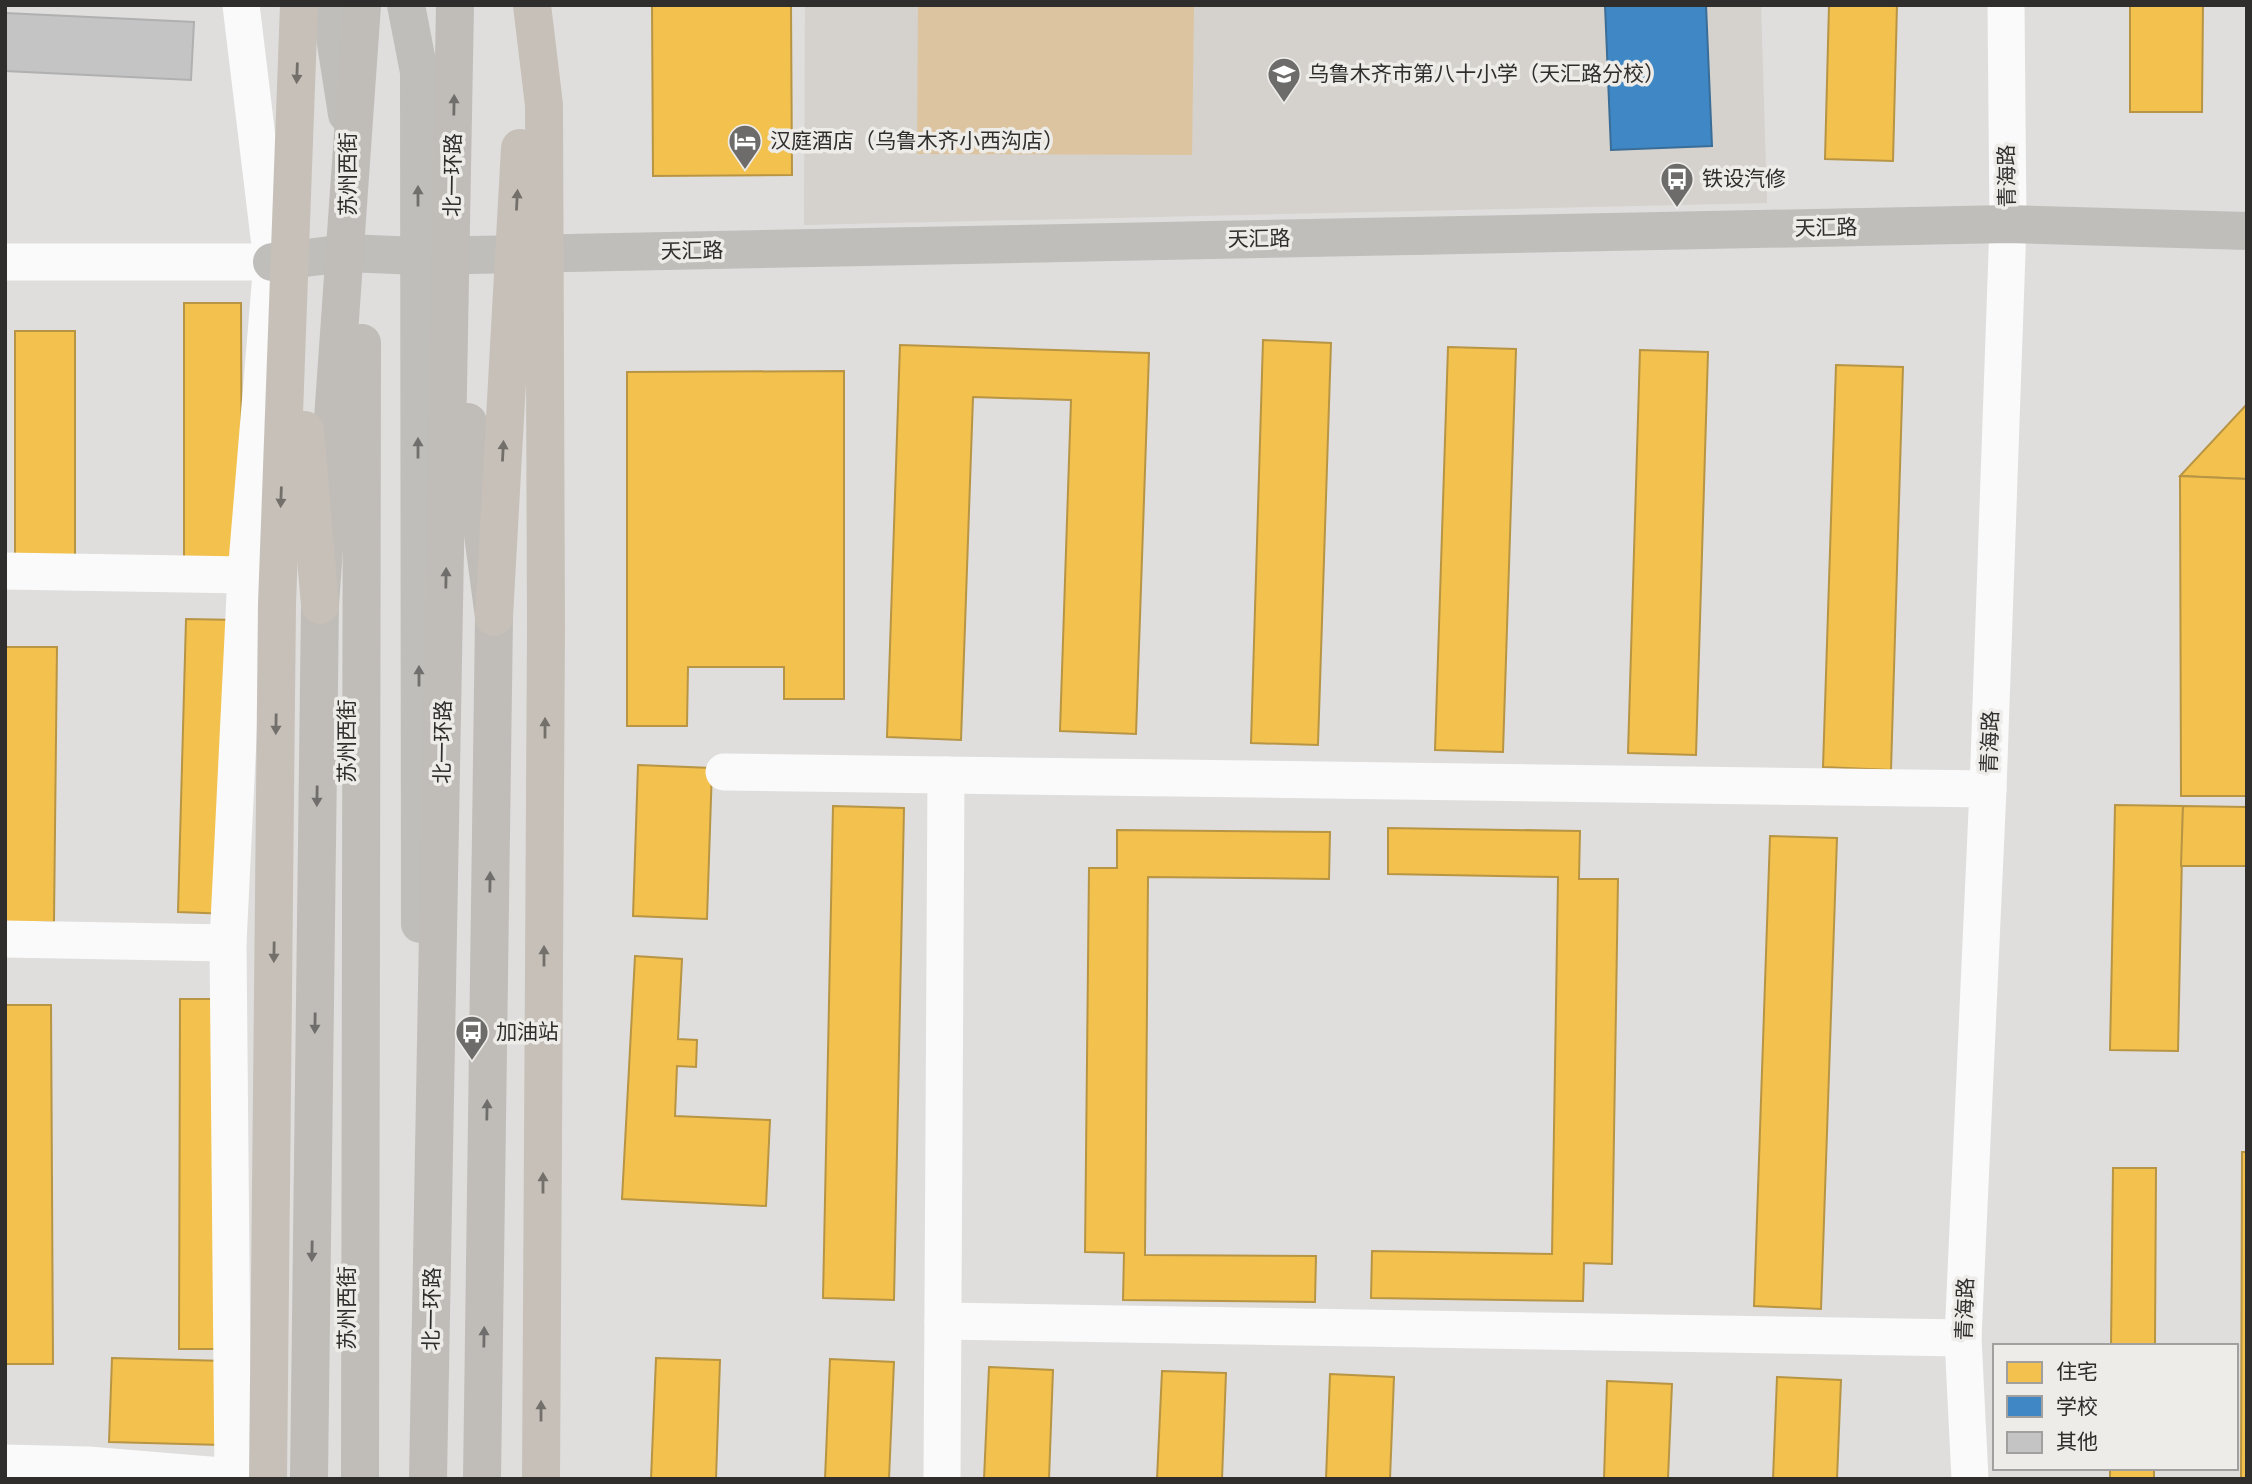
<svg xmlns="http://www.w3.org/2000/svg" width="2252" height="1484" font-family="'Work Sans','Noto Sans SC',sans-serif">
<rect width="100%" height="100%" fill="#dfdedd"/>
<!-- built -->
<path fill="#d5d1cc" d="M805,5H1761L1767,203L804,225Z"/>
<!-- green -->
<path fill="#dbc49f" d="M918,5H1194L1192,155L917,154Z"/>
<!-- homes -->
<g fill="#f2c14e" stroke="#b89544" stroke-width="2">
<path d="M652,5H791L792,175L653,176Z"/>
<path d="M1829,5H1897L1893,161L1825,159Z"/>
<path d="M2130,5H2203L2202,112H2130Z"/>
<path d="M184,303H241L242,561L184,562Z"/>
<rect x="15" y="331" width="60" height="224"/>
<path d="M1263,340L1331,343L1318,745L1251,743Z"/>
<path d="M900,345L1149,353L1136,734L1060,731L1071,400L973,397L961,740L887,737Z"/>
<path d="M1448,347L1516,349L1503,752L1435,750Z"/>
<path d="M1640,350L1708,352L1696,755L1628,753Z"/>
<path d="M1836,365L1903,367L1891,770L1823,767Z"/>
<path d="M844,371V699H784V667H688L687,726H627V372Z"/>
<path d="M2247,404V479L2180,476Z"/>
<path d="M2180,476L2247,479V796H2181Z"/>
<path d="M186,619L239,620L229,914L178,912Z"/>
<path d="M5,647H57L54,922H5Z"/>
<path d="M638,765L712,768L707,919L633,916Z"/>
<path d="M2115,805L2183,806L2178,1051L2110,1050Z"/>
<path d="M833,806L904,808L894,1300L823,1298Z"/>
<path d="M2183,806L2247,807V866H2181Z"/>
<path d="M1388,828L1580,831L1579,879H1618L1612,1264L1584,1263L1583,1301L1371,1298L1372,1251L1552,1254L1558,877L1388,874Z"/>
<path d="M1117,830L1330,832L1329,879L1148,877L1145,1255L1316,1256L1315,1302L1123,1300L1124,1253L1085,1252L1089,868H1117Z"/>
<path d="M1770,836L1837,838L1821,1309L1754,1306Z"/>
<path d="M635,956L682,959L678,1039L697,1040L696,1067L677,1066L675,1116L770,1120L766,1206L622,1199Z"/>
<path d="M180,999H237L236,1349H179Z"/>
<path d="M5,1005H51L53,1364H5Z"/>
<path d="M2242,1152H2247V1479H2241Z"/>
<path d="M2113,1168H2156L2155,1346H2111Z"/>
<path d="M112,1358L225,1361L222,1445L109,1442Z"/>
<path d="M656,1358L720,1360L716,1479H651Z"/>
<path d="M830,1359L894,1362L889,1479H825Z"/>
<path d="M989,1367L1053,1370L1049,1479H984Z"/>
<path d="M1162,1371L1226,1373L1222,1479H1157Z"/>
<path d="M1330,1374L1394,1377L1390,1479H1326Z"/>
<path d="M1777,1377L1841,1380L1837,1479H1773Z"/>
<path d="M1607,1381L1672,1384L1668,1479H1604Z"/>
<rect x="2110" y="1468" width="44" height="11"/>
</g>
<!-- schools -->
<path fill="#3f88c5" stroke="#3a6d97" stroke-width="2" d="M1605,5H1706L1712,146L1611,150Z"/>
<!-- building -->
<path fill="#c4c4c4" stroke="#b0b0b0" stroke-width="2" d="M5,13L194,22L191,80L5,71Z"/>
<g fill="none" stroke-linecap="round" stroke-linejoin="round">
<!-- street -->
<g stroke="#fafafa" stroke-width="37">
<path d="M5,262H272"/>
<path d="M5,571L246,575"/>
<path d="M724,772L1988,789"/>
<path d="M5,939L228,943"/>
<path d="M943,1321L1963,1338"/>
<path d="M5,1463L88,1465L233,1477"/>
<path d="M233,1479L228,943L246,575L272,262L241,5"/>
<path d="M942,1479L946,775"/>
<path d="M1970,1479L1963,1338L1988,789L2008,224L2006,5"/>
</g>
<!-- secondary -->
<g stroke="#bfbebb" stroke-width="38">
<path d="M330,5L347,114"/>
<path d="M406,5L419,72L420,924"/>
<path d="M272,262L347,253L418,256L2008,224L2247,231"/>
</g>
<!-- primary -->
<g stroke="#c0bdb8" stroke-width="38">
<path d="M468,422L494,617L482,1479"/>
<path d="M309,1479L320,605L362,5"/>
<path d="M360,1479L362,343"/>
<path d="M428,1479L455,5"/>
</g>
<!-- highway -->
<g stroke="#c6c0b8" stroke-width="38">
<path d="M532,5L544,105L546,628L541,1479"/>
<path d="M305,430L320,605"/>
<path d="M494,617L520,148"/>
<path d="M268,1479L277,604L299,5"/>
</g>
</g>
<!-- one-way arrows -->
<defs><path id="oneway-solid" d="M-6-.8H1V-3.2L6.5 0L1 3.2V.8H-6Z" transform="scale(1.75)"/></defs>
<g fill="#73706c">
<use href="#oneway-solid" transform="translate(297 73) rotate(92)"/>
<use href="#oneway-solid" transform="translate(517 200) rotate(-87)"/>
<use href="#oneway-solid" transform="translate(503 451) rotate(-87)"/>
<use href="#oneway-solid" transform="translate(281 497) rotate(92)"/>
<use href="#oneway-solid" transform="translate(276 724) rotate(91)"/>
<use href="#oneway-solid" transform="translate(545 728) rotate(-90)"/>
<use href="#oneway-solid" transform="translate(274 952) rotate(91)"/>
<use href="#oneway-solid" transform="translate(544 956) rotate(-90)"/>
<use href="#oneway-solid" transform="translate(543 1183) rotate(-90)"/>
<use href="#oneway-solid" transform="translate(541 1411) rotate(-90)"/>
</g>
<g fill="#706e6c">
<use href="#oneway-solid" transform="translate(454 105) rotate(-89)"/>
<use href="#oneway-solid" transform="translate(446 578) rotate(-89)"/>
<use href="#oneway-solid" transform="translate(317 796) rotate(91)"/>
<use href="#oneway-solid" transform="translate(490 882) rotate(-89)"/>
<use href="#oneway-solid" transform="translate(315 1023) rotate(91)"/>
<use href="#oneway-solid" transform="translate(487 1110) rotate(-89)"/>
<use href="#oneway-solid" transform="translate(312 1251) rotate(91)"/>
<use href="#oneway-solid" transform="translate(484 1337) rotate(-89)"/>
</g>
<g fill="#706f6d">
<use href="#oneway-solid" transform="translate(418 196) rotate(-90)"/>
<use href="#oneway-solid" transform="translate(418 448) rotate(-90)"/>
<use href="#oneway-solid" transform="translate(419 676) rotate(-90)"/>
</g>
<!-- icons -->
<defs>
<symbol id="school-pin" viewBox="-11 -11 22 30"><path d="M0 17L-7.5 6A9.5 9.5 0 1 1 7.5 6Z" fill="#6d6c6b" stroke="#eeece9"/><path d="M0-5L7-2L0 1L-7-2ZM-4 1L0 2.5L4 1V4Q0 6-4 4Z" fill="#fff"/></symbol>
<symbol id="hotel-pin" viewBox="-11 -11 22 30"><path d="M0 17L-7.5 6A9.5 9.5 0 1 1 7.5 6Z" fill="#6d6c6b" stroke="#eeece9"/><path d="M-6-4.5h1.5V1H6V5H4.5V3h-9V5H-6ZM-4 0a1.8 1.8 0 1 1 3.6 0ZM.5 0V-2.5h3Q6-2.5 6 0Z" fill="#fff"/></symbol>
<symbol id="bus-pin" viewBox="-11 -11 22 30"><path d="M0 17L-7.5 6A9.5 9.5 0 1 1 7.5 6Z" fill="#6d6c6b" stroke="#eeece9"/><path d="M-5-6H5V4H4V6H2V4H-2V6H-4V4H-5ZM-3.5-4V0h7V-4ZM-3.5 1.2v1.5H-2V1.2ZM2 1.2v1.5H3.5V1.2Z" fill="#fff"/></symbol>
</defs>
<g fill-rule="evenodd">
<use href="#school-pin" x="1265" y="55" width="38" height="52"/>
<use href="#hotel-pin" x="726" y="122" width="38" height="52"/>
<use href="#bus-pin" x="1658" y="160" width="38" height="52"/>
<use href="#bus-pin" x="453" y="1013" width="38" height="52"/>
</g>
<g text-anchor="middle" stroke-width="7" stroke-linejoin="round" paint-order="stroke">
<!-- poi labels -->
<g font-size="21" fill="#2f2e2d" stroke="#eeece9" text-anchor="start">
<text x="1308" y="81">乌鲁木齐市第八十小学（天汇路分校）</text>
<text x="770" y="148">汉庭酒店（乌鲁木齐小西沟店）</text>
<text x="1702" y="186">铁设汽修</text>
<text x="496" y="1039">加油站</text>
</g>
<!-- street labels -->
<g font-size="21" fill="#2f2e2d" stroke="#eeece9">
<text transform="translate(348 174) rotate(-90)" y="7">苏州西街</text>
<text transform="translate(453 175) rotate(-89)" y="7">北一环路</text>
<text transform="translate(2007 176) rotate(-91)" y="7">青海路</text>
<text transform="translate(1826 228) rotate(-1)" y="7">天汇路</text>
<text transform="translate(1259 239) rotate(-1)" y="7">天汇路</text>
<text transform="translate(692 251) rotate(-1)" y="7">天汇路</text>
<text transform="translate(347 741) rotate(-90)" y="7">苏州西街</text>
<text transform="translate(443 742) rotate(-89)" y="7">北一环路</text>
<text transform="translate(1990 742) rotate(-88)" y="7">青海路</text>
<text transform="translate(347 1308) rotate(-90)" y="7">苏州西街</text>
<text transform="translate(432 1309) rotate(-89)" y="7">北一环路</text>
<text transform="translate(1965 1309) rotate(-88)" y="7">青海路</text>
</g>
</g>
<!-- border -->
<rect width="2252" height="1484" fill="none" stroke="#2f2e2d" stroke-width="14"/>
<!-- legend -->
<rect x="1993" y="1344" width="245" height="126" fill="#eeece9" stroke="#a2a09e" stroke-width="2"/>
<rect x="2007" y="1362" width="35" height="21" fill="#f2c14e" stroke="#a2a09e" stroke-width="2"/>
<text x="2056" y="1379" font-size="21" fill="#2f2e2d">住宅</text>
<rect x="2007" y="1396" width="35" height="21" fill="#3f88c5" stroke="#a2a09e" stroke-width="2"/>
<text x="2056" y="1414" font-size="21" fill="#2f2e2d">学校</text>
<rect x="2007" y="1432" width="35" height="21" fill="#c4c4c4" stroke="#a2a09e" stroke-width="2"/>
<text x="2056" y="1449" font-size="21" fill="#2f2e2d">其他</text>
</svg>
